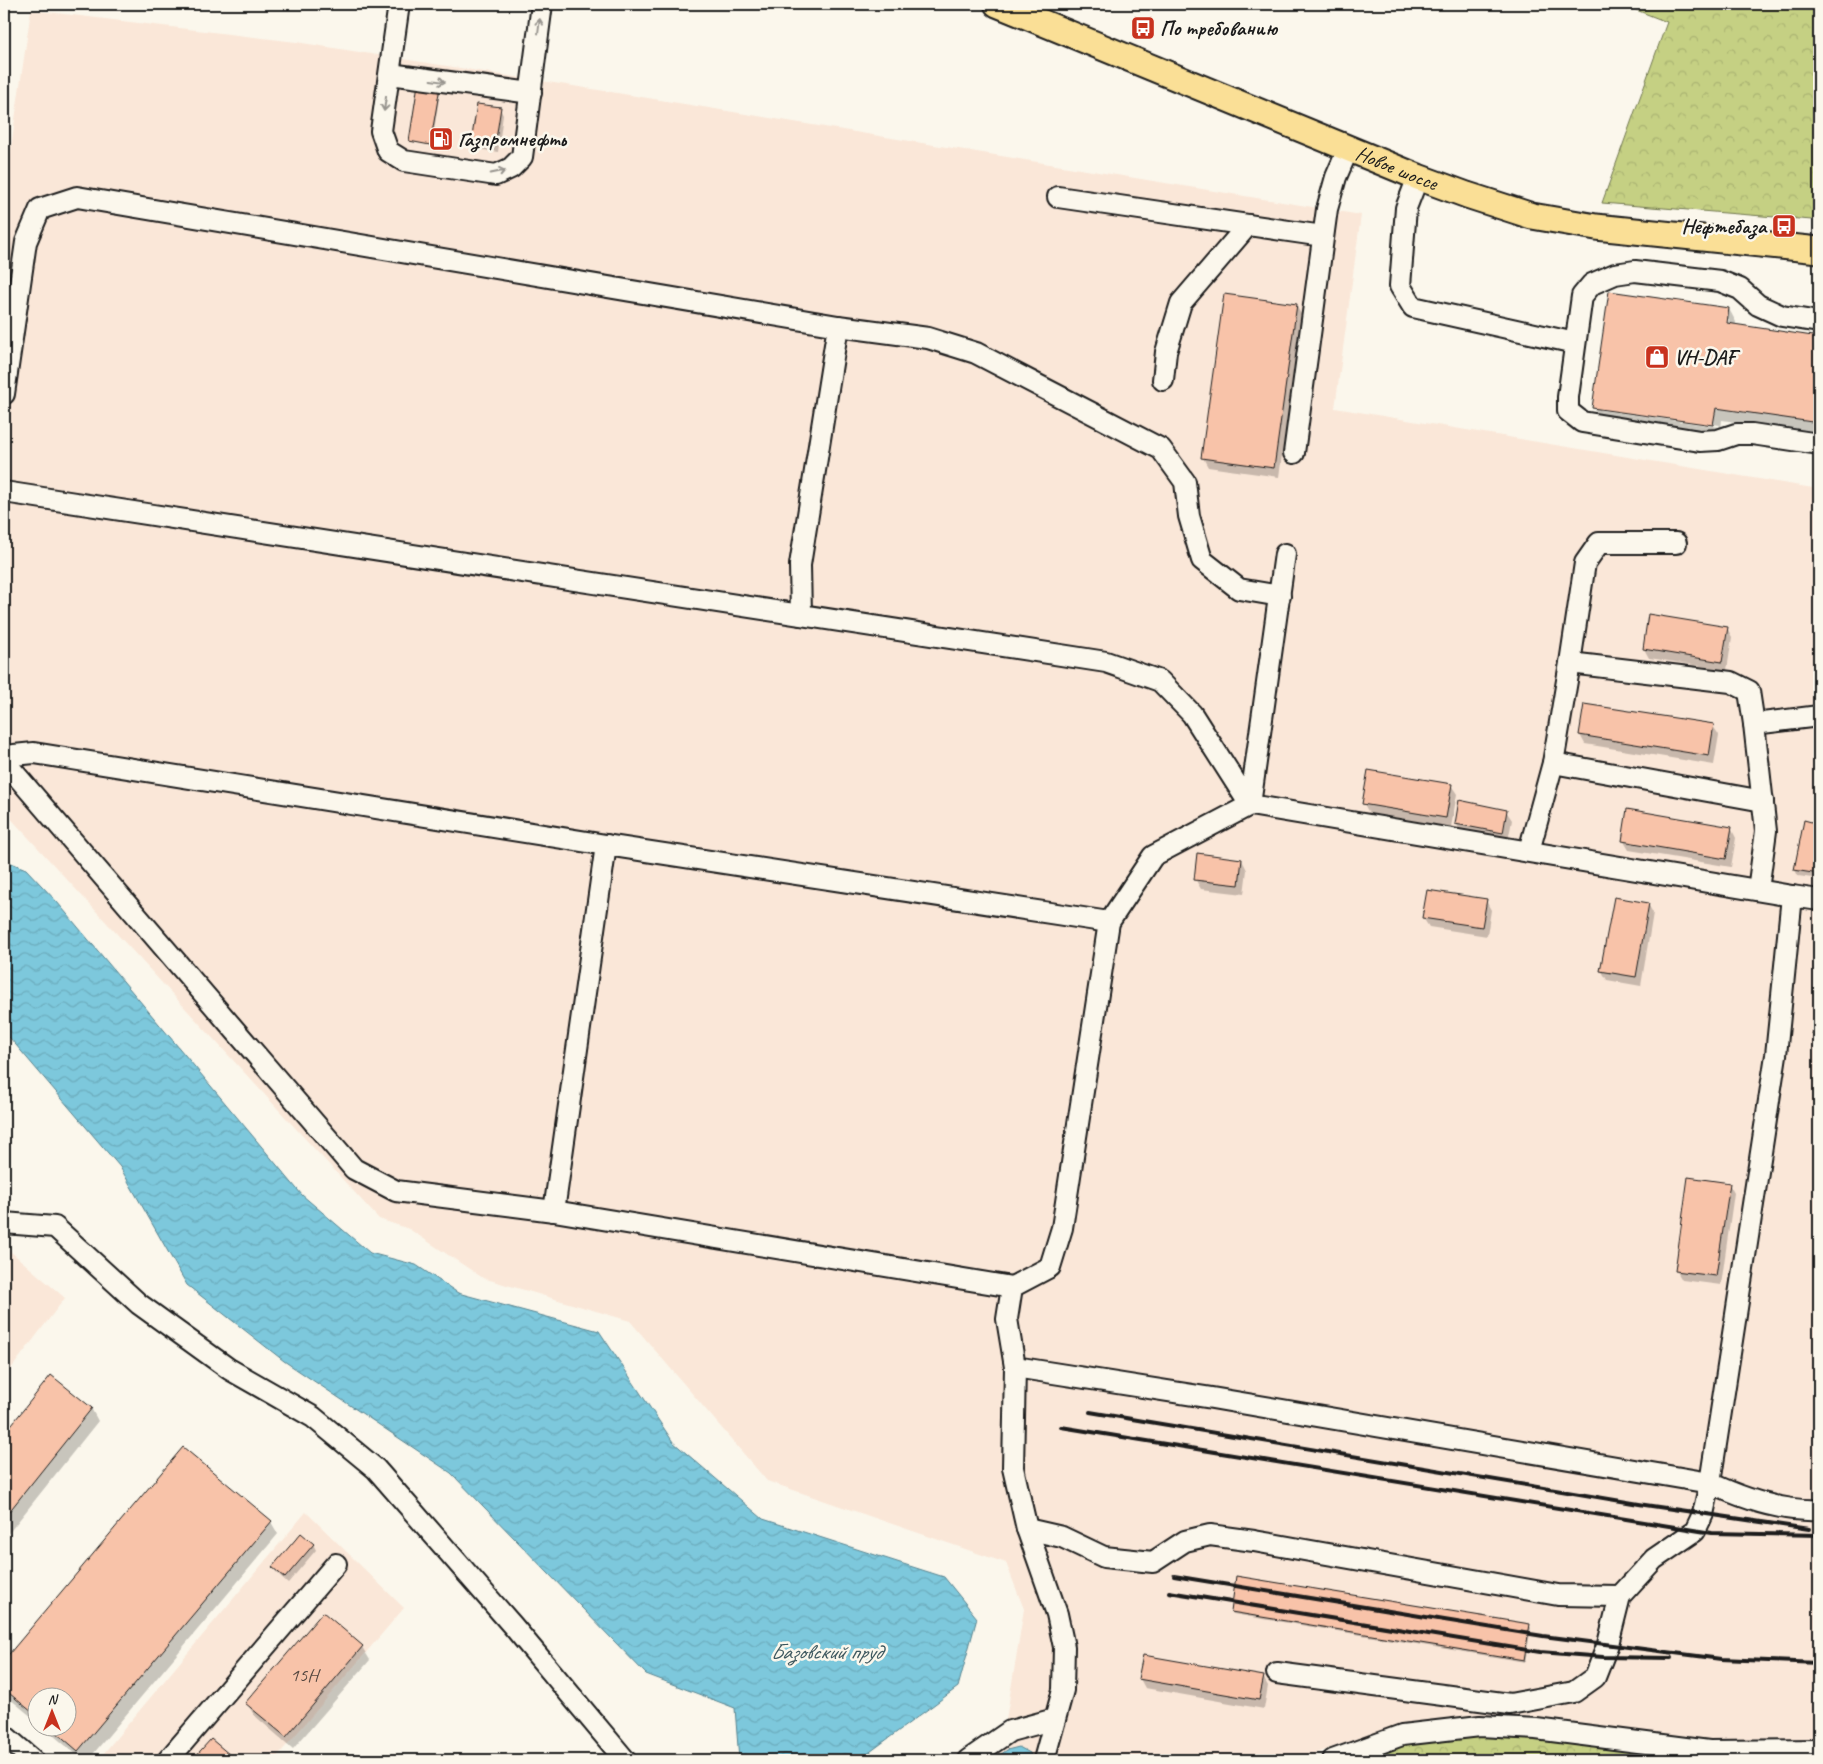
<svg xmlns="http://www.w3.org/2000/svg" width="1823" height="1764" font-family="Caveat,sans-serif">
<defs>
<pattern id="forest-crowns" width="20" height="18" patternUnits="userSpaceOnUse" patternTransform="scale(1.25)"><rect width="20" height="18" fill="#c5d083"/><path d="M2 6a3 3 0 1 1 6 0M12 15a3 3 0 1 1 6 0" fill="none" stroke="#a9b271"/></pattern>
<pattern id="water-waves" width="16" height="10" patternUnits="userSpaceOnUse" patternTransform="scale(1.25)"><rect width="16" height="10" fill="#7dc8dc"/><path d="M0 5q4-4 8 0t8 0" fill="none" stroke="#6babbc"/></pattern>
</defs>
<rect width="100%" height="100%" fill="#fbf7ec"/>
<filter id="ink" filterUnits="userSpaceOnUse"><feTurbulence type="fractalNoise" baseFrequency=".02" numOctaves="2"/><feDisplacementMap in="SourceGraphic" scale="10" xChannelSelector="R" yChannelSelector="G"/><feConvolveMatrix kernelMatrix="1 2 1 2 8 2 1 2 1" color-interpolation-filters="sRGB"/></filter>
<g filter="url(#ink)">
<!-- built -->
<g fill="#fae7d8">
<path d="M31,10L296,42L611,92L1361,215L1335,408L1819,489V1717H1817L1816,1740H1709L1521,1716L1399,1727L1348,1742L1297,1760H946L1005,1726L1024,1609L1006,1563L767,1481L630,1321L483,1278L409,1229L379,1219L4,811V195Z"/>
<path d="M10,1251L65,1298L4,1378V1253Z"/>
<path d="M306,1512L404,1608L274,1760H98Z"/>
</g>
<!-- forest -->
<g fill="url(#forest-crowns)" stroke="#707650">
<path d="M1621,4H1819V215L1812,220L1602,203L1667,22Z"/>
<path d="M1484,1729L1819,1748V1760H1343L1386,1740Z"/>
</g>
<!-- water -->
<g fill="url(#water-waves)" stroke="#56838f">
<path d="M4,860L26,869L57,902L302,1195L370,1253L416,1265L458,1293L599,1331L673,1442L763,1519L944,1577L977,1618L958,1687L859,1760H739L735,1708L646,1674L451,1473L284,1361L187,1285L120,1167L4,1031Z"/>
<path d="M1019,1747L1030,1753L1032,1760H993L1007,1750Z"/>
</g>
<!-- shadow -->
<g fill="#0003" fill-rule="evenodd">
<path d="M420,85L440,91L432,144L411,140Z"/>
<path d="M500,109L503,115L498,152L476,149L472,143Z"/>
<path d="M1296,305L1301,314L1279,477L1208,467L1203,458Z"/>
<path d="M1729,309L1736,322L1735,326L1819,338V434L1722,420L1720,437L1600,420L1593,407ZM1726,319H1729L1727,330ZM1600,408L1720,425L1719,427L1600,410Z"/>
<path d="M1727,628L1732,637L1727,670L1649,658L1644,649Z"/>
<path d="M1713,726L1719,735L1714,765L1585,744L1580,735Z"/>
<path d="M1451,785L1457,794L1451,827L1369,813L1364,804Z"/>
<path d="M1506,811L1512,820L1508,841L1461,833L1456,823Z"/>
<path d="M1804,821L1819,825V879L1798,876L1795,870Z"/>
<path d="M1731,828L1736,838L1731,867L1629,850L1623,840Z"/>
<path d="M1242,860L1247,870L1244,894L1201,889L1195,879Z"/>
<path d="M1486,901L1491,910L1487,936L1429,927L1423,918Z"/>
<path d="M1648,904L1653,913L1641,986L1607,980L1601,970Z"/>
<path d="M1819,999V1044L1813,1034Z"/>
<path d="M1729,1184L1734,1193L1721,1285L1682,1280L1676,1270Z"/>
<path d="M51,1377L91,1408L98,1421L4,1539V1436Z"/>
<path d="M183,1448L271,1522L278,1534L88,1760H83L42,1726H68V1696H38V1722L4,1694V1662Z"/>
<path d="M313,1544L316,1550L288,1583L277,1573L273,1567Z"/>
<path d="M1232,1612L1529,1625L1531,1628L1525,1662L1233,1614Z"/>
<path d="M323,1614L362,1647L370,1660L293,1749L254,1715L247,1703Z"/>
<path d="M1263,1677L1268,1686L1264,1709L1145,1688L1140,1679Z"/>
</g>
<!-- building -->
<g fill="#f8c3a9" stroke="#1c1c1c">
<path d="M418,84L440,87L430,145L409,141Z"/>
<path d="M477,104L501,107L495,146L471,143Z"/>
<path d="M1609,291L1729,308L1727,323L1819,337V423L1716,408L1713,425L1592,408Z"/>
<path d="M1224,294L1297,304L1274,468L1201,458Z"/>
<path d="M1648,614L1728,627L1722,662L1643,649Z"/>
<path d="M1584,704L1714,724L1709,756L1579,735Z"/>
<path d="M1368,770L1452,784L1446,818L1362,804Z"/>
<path d="M1459,800L1507,810L1503,833L1455,824Z"/>
<path d="M1627,809L1732,827L1726,859L1622,841Z"/>
<path d="M1804,820L1819,824V874L1794,870Z"/>
<path d="M1197,853L1242,859L1239,885L1194,880Z"/>
<path d="M1427,890L1487,899L1482,927L1422,918Z"/>
<path d="M1614,897L1649,903L1636,977L1600,971Z"/>
<path d="M1819,991V1036L1812,1034Z"/>
<path d="M1688,1177L1730,1183L1716,1276L1675,1271Z"/>
<path d="M51,1375L92,1408L4,1518V1434Z"/>
<path d="M183,1447L272,1521L78,1751L49,1726H68V1696H38V1717L4,1689V1660Z"/>
<path d="M301,1533L314,1544L285,1578L272,1567Z"/>
<path d="M1236,1576L1530,1624L1524,1660L1231,1612Z"/>
<path d="M323,1612L363,1646L286,1737L245,1703Z"/>
<path d="M1143,1655L1264,1676L1259,1700L1138,1679Z"/>
<path d="M211,1739L236,1760H192Z"/>
</g>
<g fill="none" stroke-linecap="round" stroke-linejoin="round">
<defs>
<g id="minor">
<path d="M399,4L381,131L388,151L404,161L496,175L511,168L522,157L542,4"/>
<path d="M390,74L531,93"/>
<path d="M1418,177L1406,208L1400,286L1413,307L1575,343"/>
<path d="M1058,197L1323,236"/>
<path d="M1819,322L1782,316L1758,305L1740,289L1720,281L1635,271L1615,274L1592,284L1582,296L1568,397V411L1582,422L1700,441L1718,440L1736,434H1752L1819,444"/>
<path d="M1163,380L1166,352L1181,303L1248,225"/>
<path d="M4,394L26,242L40,209L77,197L838,326L928,338L976,353L1161,449L1185,482L1189,516L1202,560L1239,589L1280,596"/>
<path d="M1294,453L1327,209L1336,177L1349,147"/>
<path d="M4,492L1106,662L1160,681L1192,714L1250,805"/>
<path d="M801,615L800,565L838,326"/>
<path d="M1570,663L1731,682L1749,691L1754,724L1766,831L1758,890"/>
<path d="M1754,724L1819,716"/>
<path d="M4,756L34,753L606,845L1109,922"/>
<path d="M4,761L354,1169L396,1191L554,1211L1012,1287"/>
<path d="M1553,763L1763,801"/>
<path d="M1250,805L1285,554"/>
<path d="M1529,851L1553,763L1570,663L1585,563L1599,543H1676"/>
<path d="M1819,900L1792,896L1776,1055L1710,1483C1744,1499 1782,1512 1819,1510"/>
<path d="M554,1211L606,845"/>
<path d="M4,1223L55,1227L139,1304L229,1369L313,1417L376,1469L513,1626L625,1760"/>
<path d="M1015,1367L1013,1468L1027,1529L1057,1614L1064,1647L1063,1690L1044,1760"/>
<path d="M1027,1529L1062,1537L1104,1557L1153,1562L1185,1541L1210,1535L1254,1541L1558,1595L1620,1596"/>
<path d="M1277,1673L1510,1704L1574,1692L1595,1677L1608,1644L1620,1596L1654,1559L1695,1531L1703,1514L1710,1483L1212,1398L1015,1367L1007,1319L1012,1287L1050,1267L1062,1228L1109,922L1153,856L1250,805L1792,896"/>
<path d="M4,1735L33,1760"/>
<path d="M168,1760L336,1564"/>
<path d="M968,1760L1010,1731L1055,1719"/>
<path d="M1333,1760L1402,1735L1480,1726L1536,1729L1709,1751L1819,1750"/>
</g>
<g id="major">
<path id="s1" d="M997,4L1418,177L1467,195L1532,216L1596,227L1819,250"/>
</g>
</defs>
<!-- minor casing -->
<use href="#minor" stroke="#1c1c1c" stroke-width="24"/>
<!-- major casing -->
<use href="#major" stroke="#1c1c1c" stroke-width="29"/>
<!-- minor -->
<use href="#minor" stroke="#fbf7ec" stroke-width="20"/>
<!-- major -->
<use href="#major" stroke="#fadf96" stroke-width="25"/>
<!-- rail -->
<g stroke="#1c1c1c" stroke-width="4">
<path d="M1090,1412L1645,1505L1809,1529"/>
<path d="M1061,1427L1712,1533L1819,1535"/>
<path d="M1174,1576L1543,1636L1721,1659L1819,1663"/>
<path d="M1169,1592L1540,1652L1603,1657L1671,1658"/>
</g>
</g>
<!-- one-way arrows -->
<defs><path id="oneway-shaft" d="M-6 0H5M1.5-3L5.5 0L1.5 3" fill="none" stroke-width="1.6" stroke-linecap="round" stroke-linejoin="round" transform="scale(1.25)"/></defs>
<g stroke="#97948e">
<use href="#oneway-shaft" transform="translate(539 26) rotate(-83)"/>
<use href="#oneway-shaft" transform="translate(438 81) rotate(8)"/>
<use href="#oneway-shaft" transform="translate(385 104) rotate(98)"/>
<use href="#oneway-shaft" transform="translate(498 172) rotate(-12)"/>
</g>
</g>
<!-- icons -->
<defs>
<symbol id="bus-square" viewBox="-11 -11 22 22"><rect x="-9" y="-9" width="18" height="18" rx="4" fill="#c8321e" stroke="#fbf7ec"/><path d="M-5-6H5V4H4V6H2V4H-2V6H-4V4H-5ZM-3.5-4V0h7V-4ZM-3.5 1.2v1.5H-2V1.2ZM2 1.2v1.5H3.5V1.2Z" fill="#fff"/></symbol>
<symbol id="fuel-square" viewBox="-11 -11 22 22"><rect x="-9" y="-9" width="18" height="18" rx="4" fill="#c8321e" stroke="#fbf7ec"/><path d="M-5.5-6h7V0h2V4h1.3V-2.5L3-4.5l.8-.8L6-3V5H2.5V1h-1V6h-7ZM-4.2-4.7v3.2H.2V-4.7Z" fill="#fff"/></symbol>
<symbol id="shop-square" viewBox="-11 -11 22 22"><rect x="-9" y="-9" width="18" height="18" rx="4" fill="#c8321e" stroke="#fbf7ec"/><path d="M-5-2.5h2.3a2.7 3.5 0 0 1 5.4 0H5L5.5 6h-11ZM-1.5-2.5h3a1.5 2.3 0 0 0-3 0Z" fill="#fff"/></symbol>
</defs>
<g fill-rule="evenodd">
<use href="#bus-square" x="1129" y="14" width="28" height="28"/>
<use href="#fuel-square" x="427" y="125" width="28" height="28"/>
<use href="#bus-square" x="1770" y="212" width="28" height="28"/>
<use href="#shop-square" x="1643" y="343" width="28" height="28"/>
</g>
<g text-anchor="middle" stroke-width="5" stroke-linejoin="round" paint-order="stroke">
<!-- number labels -->
<g font-size="19" fill="#53463f">
<text x="304" y="1681">15Н</text>
</g>
<!-- poi labels -->
<g font-size="21" font-weight="bold" fill="#1c1c1c" stroke="#fbf7ec" text-anchor="start">
<text x="1160" y="35">По требованию</text>
<text x="458" y="146">Газпромнефть</text>
<text x="1766" y="233" text-anchor="end">Нефтебаза</text>
<text x="1674" y="364">VH-DAF</text>
</g>
<!-- street labels -->
<g font-size="21" fill="#1c1c1c" stroke="#fbf7ec">
<text dy="7" stroke="none"><textPath href="#s1" startOffset="432">Новое шоссе</textPath></text>
</g>
<!-- water labels -->
<g font-size="22" font-style="italic" fill="#3e585f" stroke="#fbf7ec">
<text x="826" y="1659">Базовский пруд</text>
</g>
</g>
<!-- margin -->
<rect width="1823" height="1764" fill="none" stroke="#fbf7ec" stroke-width="20"/>
<rect x="10" y="10" width="1803" height="1744" fill="none" stroke="#1c1c1c" stroke-width="2" filter="url(#ink)"/>
<!-- north arrow -->
<g transform="translate(52 1712)"><circle r="24" fill="#fbf7ec" stroke="#a29f99"/>
<path d="M0-4L9 19L0 12L-9 19Z" fill="#c8321e"/>
<text y="-8" font-size="14" font-weight="bold" text-anchor="middle" fill="#1c1c1c">N</text>
</g>
</svg>
